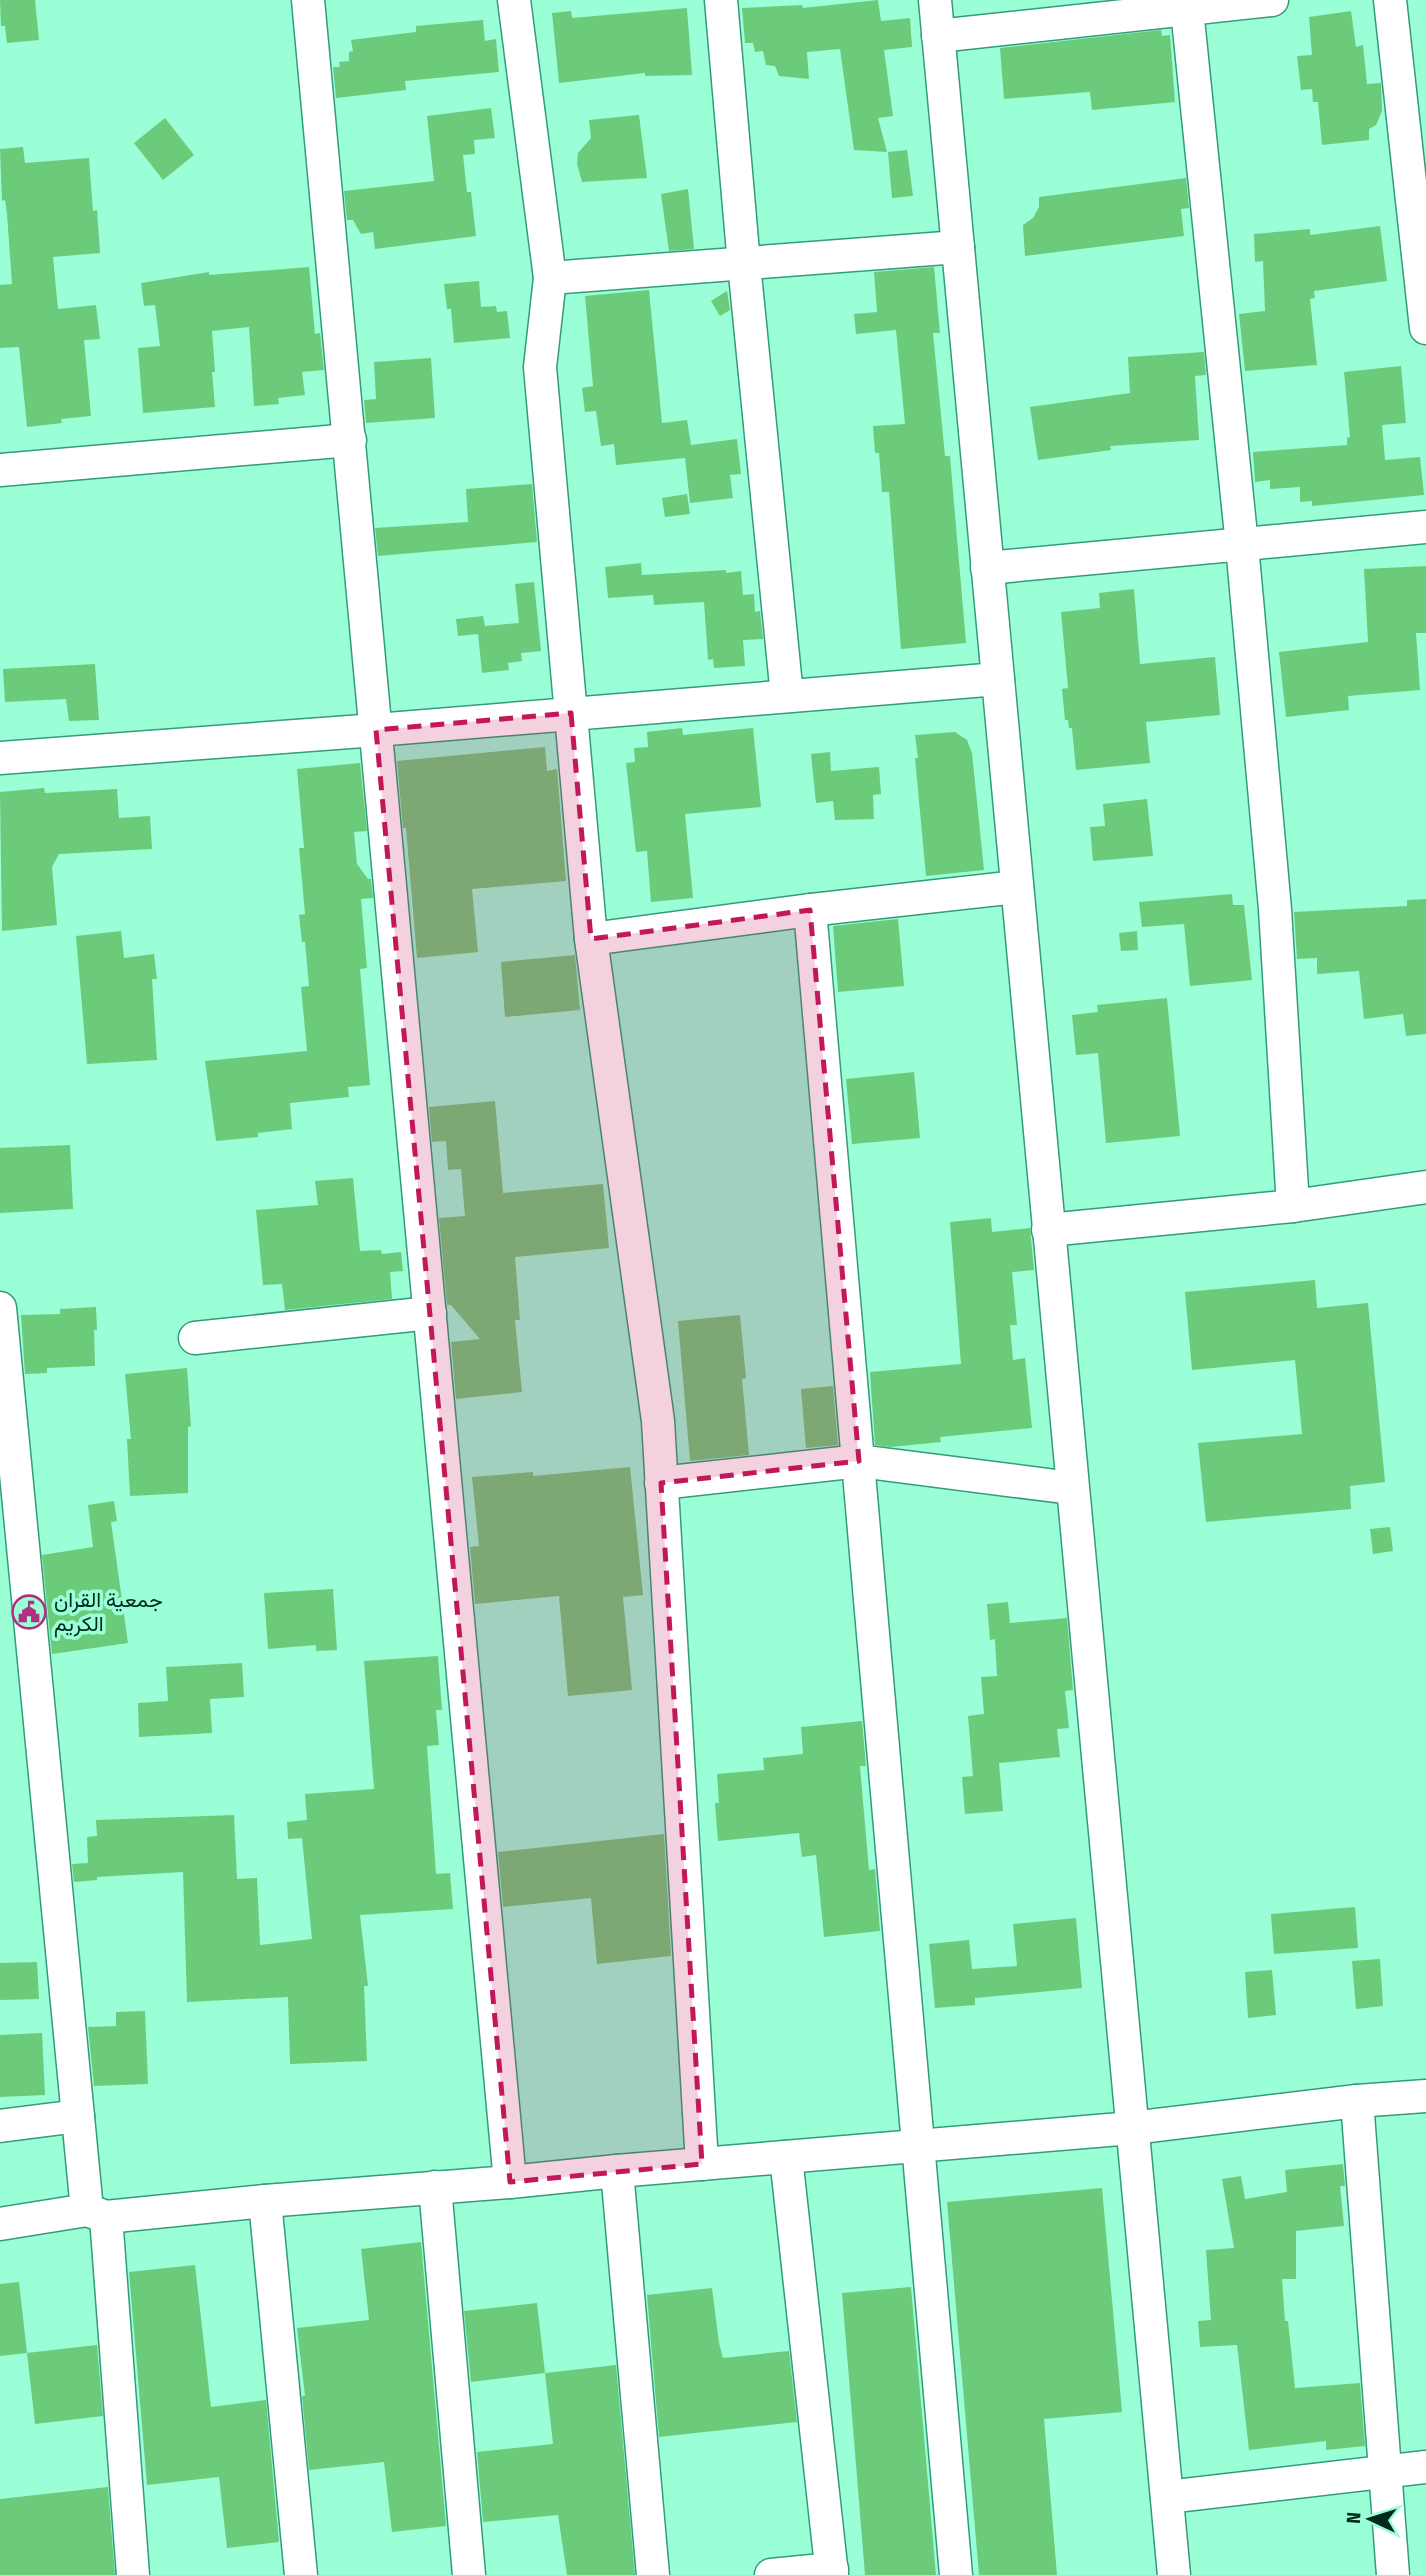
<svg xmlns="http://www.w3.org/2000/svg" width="1426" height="2575" font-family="'Fira Sans Condensed',Vazirmatn,sans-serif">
<rect width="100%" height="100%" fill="#9afed7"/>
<!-- building -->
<g fill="#6ccb7a">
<path d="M0,0H35L39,40L7,43L5,26H1Z"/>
<path d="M878,0L881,21L910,18L912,47L884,50L893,116L878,118L887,152L854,150L840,49L807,52L809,79L779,76L775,66L766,65L763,51L755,52L753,43H745L742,8L802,5L803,8Z"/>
<path d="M687,8L692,75L645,76V73L559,83L552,13L571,11L572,18Z"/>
<path d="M1351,11L1356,47L1363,45L1367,84L1381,83L1382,111L1376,125L1369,129V140L1322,145L1318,102H1313L1312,89L1301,90L1297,56L1312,55L1309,17Z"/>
<path d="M483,20L485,41L496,39L499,72L405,81L406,90L336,98L333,67H340L339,62L349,61V52L353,51L351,40L416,32V26Z"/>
<path d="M1161,30L1162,36L1170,35L1175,102L1092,110L1090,92L1004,99L1000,48Z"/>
<path d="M491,108L495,138L474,140L475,154L463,155L467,192H471L476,236L375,249L373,232L361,234L353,220H347L344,191L434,181L427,116Z"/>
<path d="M639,115L647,178L582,182L577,164L578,153L591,138L589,120Z"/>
<path d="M165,118L194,155L163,180L134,143Z"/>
<path d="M23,147L25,163L89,158L93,211L97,210L100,253L53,257L58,309L96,305L100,339L84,340L91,416L61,419L62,423L27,427L19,347L0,348V285L12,284L7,214L5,200L2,201L0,149Z"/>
<path d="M907,150L913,196L892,198L888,152Z"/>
<path d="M1186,178L1189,208L1181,209L1184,236L1025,256L1023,225L1033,218L1039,207V197Z"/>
<path d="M688,189L694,249L669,251L661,194Z"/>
<path d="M1380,226L1387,281L1314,291L1315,298L1310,299L1317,365L1245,371L1239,314L1265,311L1263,261L1255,262L1254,234L1310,229V235Z"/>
<path d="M309,267L315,334L320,333L324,370L302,372L305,395L278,398L279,404L254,406L249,327L212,331L215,372H212L215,407L143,413L138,348L160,346L155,305L144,306L141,283L209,272V275Z"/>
<path d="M934,267L940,333H933L945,456H950L966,643L901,649L889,492H882L879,453H875L873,426L905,424L896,330L856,334L854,314L877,312L874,272Z"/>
<path d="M479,281L481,307L496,306L497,312L507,311L510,338L454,343L451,309H447L444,284Z"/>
<path d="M649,290L662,423L687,420L691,445L737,439L741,474L730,475L733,498L690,503L685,458L616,465L614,444L601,446L596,411L585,412L582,388L593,386L585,296Z"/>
<path d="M727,291L730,310L720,316L711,301Z"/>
<path d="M1204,352L1206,375L1195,376L1199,440L1110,446L1111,450L1038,460L1030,407L1130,393L1128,357Z"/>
<path d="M431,358L435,418L366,423L364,400L376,399L374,362Z"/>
<path d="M1401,366L1406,423L1382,425L1385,460L1420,457L1424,495L1312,506V501L1300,502V487L1270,489V480L1255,482L1253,452L1347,445V438L1350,437L1344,372Z"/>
<path d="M532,484L537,542L378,556L375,528L468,522L466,489Z"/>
<path d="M687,494L690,514L665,517L662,498Z"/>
<path d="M641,563L642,575L726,570V573L741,571L743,595L754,594L755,612L760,611L763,639L743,640L745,666L714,668L713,659L708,660L704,602L654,605L653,595L608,598L605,567Z"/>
<path d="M1426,566V633H1416L1420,690L1348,696L1349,710L1286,717L1279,652L1368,642L1364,569Z"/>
<path d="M534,582L541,651L521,653L522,661L508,663L509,670L482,673L478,634L458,636L456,619L483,616L485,626L519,623L515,584Z"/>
<path d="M1134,589L1140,664L1215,657L1220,715L1146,722L1150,763L1076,770L1072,728H1069L1068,720H1065L1062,689L1068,688L1061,612L1100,608L1099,593Z"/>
<path d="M95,664L99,720L69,721L66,699L5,702L3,669Z"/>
<path d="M682,728L683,735L753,728L761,807L685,814L693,898L651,902L647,851L636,852L626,763L635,762L634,748L648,747L647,732Z"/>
<path d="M955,732L967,740L972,753L984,870L926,876L915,758H918L915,735Z"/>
<path d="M545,747L547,771L557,769L566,881L472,889L478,952L417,958L406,828H403L397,761Z"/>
<path d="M830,752L831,771L879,767L881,794L873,795L874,819L835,820L833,801L816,803L811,754Z"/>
<path d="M360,763L367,831L354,832L357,864L368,879H371L373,898L361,899L367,968L360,969L370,1085L348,1087L349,1097L290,1103L292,1129L258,1133V1137L216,1141L205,1061L307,1051L301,987L309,986L305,942H302L299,915L305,914L299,848H304L297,769Z"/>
<path d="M44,788L45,793L117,789L119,818L150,816L152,849L59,854L52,867L57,925L2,931L0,792Z"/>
<path d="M1147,799L1153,856L1093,861L1090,827L1105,826L1103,804Z"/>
<path d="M1232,894L1233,905H1244L1252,980L1190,986L1184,924L1142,927L1139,902Z"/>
<path d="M1426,899V1034L1406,1036L1403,1014L1364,1019L1359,971L1317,974V958L1297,959L1294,912L1407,906V900Z"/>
<path d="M898,919L904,986L838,992L833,926Z"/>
<path d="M121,931L124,958L154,954L157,979H152L157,1060L87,1064L76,936Z"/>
<path d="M1137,931L1138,950L1121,951L1119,933Z"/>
<path d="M575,955L580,1010L505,1017L501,962Z"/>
<path d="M1167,998L1180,1136L1106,1143L1098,1053L1076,1055L1072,1015L1098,1012L1097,1005Z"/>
<path d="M914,1072L920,1138L852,1144L846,1079Z"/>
<path d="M495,1101L503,1193L603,1184L609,1248L515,1257L520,1320H515L522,1392L456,1399L451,1342L480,1339L451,1305H447L439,1218L465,1216L461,1169L448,1170L446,1141L432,1142L429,1107Z"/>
<path d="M70,1145L73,1209L0,1213V1148Z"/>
<path d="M353,1178L360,1251L381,1250L382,1254L401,1252L403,1271L390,1272L392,1299L285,1310L282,1284L263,1285L256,1210L318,1205L315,1181Z"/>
<path d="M991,1218L992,1232L1030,1228L1034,1270L1012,1272L1017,1325H1010L1013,1360L1025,1358L1032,1428L940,1437L941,1442L891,1447L875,1445L870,1372L961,1364L950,1222Z"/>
<path d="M1315,1280L1317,1308L1368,1303L1385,1482L1350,1486L1351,1509L1206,1522L1198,1443L1302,1434L1295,1360L1192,1370L1185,1292Z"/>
<path d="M96,1307L97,1330H94L95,1366L47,1368V1373L25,1374L21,1315L60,1314V1309Z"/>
<path d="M740,1315L746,1378L742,1379L749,1455L690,1461L678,1321Z"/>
<path d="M187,1368L191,1426L188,1427V1493L130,1496L127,1439H131L125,1374Z"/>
<path d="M833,1386L838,1445L806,1448L801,1389Z"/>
<path d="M630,1467L643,1595L623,1597L632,1690L568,1696L559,1596L475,1604L470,1547L479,1546L472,1477L533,1472V1476Z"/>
<path d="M114,1501L117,1521L111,1522L128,1643L52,1654L42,1555L93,1547L88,1505Z"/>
<path d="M1390,1527L1393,1551L1373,1554L1370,1529Z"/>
<path d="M333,1589L337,1650L316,1651V1645L268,1649L264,1593Z"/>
<path d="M1008,1602L1010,1623L1067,1618L1073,1690L1065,1691L1069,1728L1057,1729L1060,1757L999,1763L1003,1811L965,1814L962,1777L973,1776L968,1716L984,1714L981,1677L997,1676L995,1639L990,1640L987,1604Z"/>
<path d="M438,1656L442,1710H436L439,1745L427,1746L436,1874L450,1873L453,1909L360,1915L368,1986H364L367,2061L290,2064L288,1997L187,2002L183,1872L97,1877V1880L74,1882L72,1864L88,1863L87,1837L97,1836L96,1820L234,1815L237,1879L257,1878L260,1945L312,1939L302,1838L288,1839L287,1822L307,1820L305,1794L374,1789L364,1661Z"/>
<path d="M242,1663L244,1697L210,1699L212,1733L139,1737L138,1703L168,1701L166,1667Z"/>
<path d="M862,1721L866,1766H860L869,1870L875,1869L880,1931L824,1937L816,1855L802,1857L799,1833L718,1841L715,1803H719L717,1774L764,1770L763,1758L803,1754L801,1727Z"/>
<path d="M664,1834L671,1956L597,1964L591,1898L503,1907L498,1852Z"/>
<path d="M1355,1907L1358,1948L1274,1954L1271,1914Z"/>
<path d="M1076,1918L1082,1988L975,1998V2005L935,2008L929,1944L969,1940L972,1969L1017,1966L1013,1924Z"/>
<path d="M1380,1959L1383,2006L1356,2009L1352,1961Z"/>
<path d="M37,1962L39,1999L0,2000V1963Z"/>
<path d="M1272,1970L1276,2015L1248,2018L1245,1972Z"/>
<path d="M145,2011L148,2084L94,2086L88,2027L116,2026V2012Z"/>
<path d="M42,2033L45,2095L0,2097V2035Z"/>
<path d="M1343,2164L1345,2186H1340L1344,2226L1296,2231V2279H1282L1285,2321H1288L1295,2388L1360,2383L1365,2446L1326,2450V2441L1249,2450L1237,2345L1200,2347L1198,2321L1211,2320L1206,2250L1234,2248L1222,2179L1241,2176L1245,2199L1287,2192L1285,2170Z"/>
<path d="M1102,2188L1122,2412L1044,2419L1057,2575H979L947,2202Z"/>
<path d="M421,2242L446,2526L392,2532L384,2462L309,2470L302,2396H305L297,2328L369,2320L361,2249Z"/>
<path d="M195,2265L211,2407L266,2400L279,2542L227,2548L219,2477L147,2485L129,2272Z"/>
<path d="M19,2282L27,2353L0,2356V2284Z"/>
<path d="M911,2287L936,2575H865L842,2293Z"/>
<path d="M712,2288L719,2343L723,2358L789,2351L797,2422L659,2437L647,2295Z"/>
<path d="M537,2303L545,2373L471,2382L464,2311Z"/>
<path d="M97,2345L103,2416L35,2424L27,2353Z"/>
<path d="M616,2365L635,2575H567L558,2515L483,2522L477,2452L553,2444L545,2373Z"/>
<path d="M108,2487L115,2575H0V2499Z"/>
</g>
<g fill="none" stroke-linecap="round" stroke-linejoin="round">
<defs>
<g id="minor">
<path d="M308,0L510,2182"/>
<path d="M514,0L550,278L540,367L591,939L658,1421L702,2164"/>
<path d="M721,0L744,264L787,696"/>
<path d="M935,0L1174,2575"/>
<path d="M1186,0L1242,545L1275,909L1293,1206"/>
<path d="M1390,0L1426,328"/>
<path d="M938,36L1272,0"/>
<path d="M550,278L958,247"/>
<path d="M0,470L350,440"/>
<path d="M987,568L1426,527"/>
<path d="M0,758L376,730L998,679"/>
<path d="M810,910C860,1465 904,2020 956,2575"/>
<path d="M591,939L810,910L1017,887"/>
<path d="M1048,1230L1293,1206L1426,1187"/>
<path d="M0,1308L87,2210"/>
<path d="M195,1338L430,1313"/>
<path d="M661,1483L859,1461L1071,1488"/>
<path d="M1357,2101L1393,2575"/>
<path d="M0,2126L78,2116"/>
<path d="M786,2157L832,2575"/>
<path d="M617,2171L653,2575"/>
<path d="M435,2187L469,2575"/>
<path d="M265,2201L301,2575"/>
<path d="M106,2217L133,2575"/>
<path d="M0,2224L87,2210L106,2217L265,2201L510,2182L617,2171L1132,2128L1357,2101L1426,2096"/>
<path d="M1167,2497L1426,2467"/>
<path d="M771,2575L832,2569"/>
</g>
</defs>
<!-- minor casing -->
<use href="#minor" stroke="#339c7a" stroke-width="35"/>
<!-- minor -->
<use href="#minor" stroke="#fff" stroke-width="32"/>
</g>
<!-- marked area -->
<path fill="#c2185b" fill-opacity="0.2" stroke="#c2185b" stroke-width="5" stroke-dasharray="14 9" stroke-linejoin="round" d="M571,713L591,939L810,910L859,1461L661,1483L702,2164L510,2182L376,730Z"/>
<!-- icons -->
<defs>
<symbol id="civic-ring" viewBox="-11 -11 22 22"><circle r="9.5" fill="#9afed7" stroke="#af317f" stroke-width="1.5"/><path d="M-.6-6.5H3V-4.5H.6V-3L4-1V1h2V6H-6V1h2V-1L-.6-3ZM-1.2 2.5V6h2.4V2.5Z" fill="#af317f"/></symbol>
</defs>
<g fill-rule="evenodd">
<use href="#civic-ring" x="10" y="1593" width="38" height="38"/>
</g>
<g text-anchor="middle" stroke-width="7" stroke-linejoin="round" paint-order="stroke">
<!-- poi labels -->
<g font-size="21" fill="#002b1d" stroke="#9afed7" text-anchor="start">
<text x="54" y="1607">جمعية القران<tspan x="54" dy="24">الكريم</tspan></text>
</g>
</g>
<!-- north arrow -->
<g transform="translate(1370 2519) rotate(274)" stroke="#9afed7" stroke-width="5" paint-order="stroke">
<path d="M0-5L12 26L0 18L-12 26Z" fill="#002b1d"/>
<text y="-10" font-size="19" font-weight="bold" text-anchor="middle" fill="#002b1d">N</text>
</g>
</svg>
